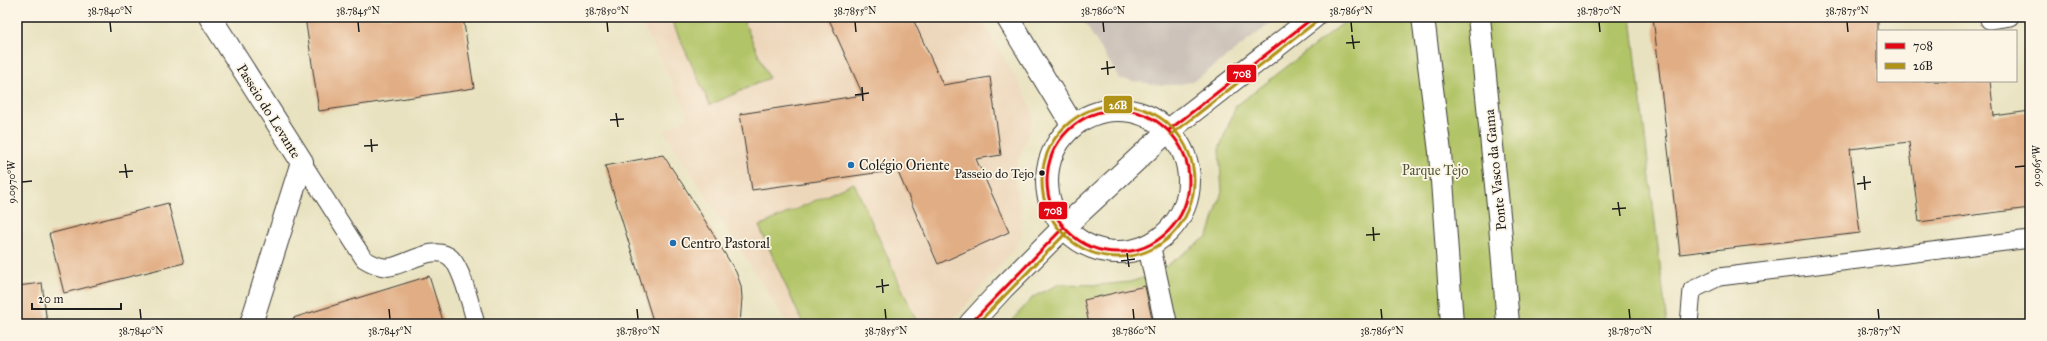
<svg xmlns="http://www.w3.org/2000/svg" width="2047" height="341" font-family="'IM FELL Great Primer',serif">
<rect width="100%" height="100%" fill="#fcf5e5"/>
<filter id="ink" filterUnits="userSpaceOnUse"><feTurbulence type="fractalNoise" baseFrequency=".025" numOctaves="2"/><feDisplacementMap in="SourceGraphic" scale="8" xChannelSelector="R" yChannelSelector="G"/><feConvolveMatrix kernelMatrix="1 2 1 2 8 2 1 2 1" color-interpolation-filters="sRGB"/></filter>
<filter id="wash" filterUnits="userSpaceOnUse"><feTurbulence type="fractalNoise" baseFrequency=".012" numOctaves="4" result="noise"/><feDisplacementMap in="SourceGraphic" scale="16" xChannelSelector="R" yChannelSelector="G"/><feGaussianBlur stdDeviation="0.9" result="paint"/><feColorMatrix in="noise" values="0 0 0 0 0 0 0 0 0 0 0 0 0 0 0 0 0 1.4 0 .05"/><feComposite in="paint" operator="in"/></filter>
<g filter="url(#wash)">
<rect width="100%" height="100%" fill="#e8e2c0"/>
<!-- built -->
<path fill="#edd7bb" d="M639,17H979L1018,81L1030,105L1032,113L1031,128L1018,160L1016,171L1015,181L1022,221L1021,235L1015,248L950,324H788L664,131L689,117Z"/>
<!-- industrial -->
<path fill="#ccc2b9" d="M1081,17H1279L1204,74L1190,82L1175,85H1158L1120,79Z"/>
<!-- green -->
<g fill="#b2c468" stroke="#677042">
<path d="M670,17H742L769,78L710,105Z"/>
<path d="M1351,17H1631L1667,324H1009L1033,297L1059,284L1099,285L1130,282L1155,274L1208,236L1222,191L1219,149L1236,106Z"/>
<path d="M854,183L918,324H803L759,226Z"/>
</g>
<g id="blocks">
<!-- building -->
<g fill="#e1ad84">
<path d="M305,17H463L474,88L319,111Z"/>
<path d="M828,17H912L943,85L990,77L1001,155L976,159L1009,232L938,264L897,170L752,190L740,114L863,95Z"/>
<path d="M1653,17H1878V81H1990L1994,116L2030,111V208L1919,222L1909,142L1850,149L1860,233L1680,254Z"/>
<path d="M663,155L687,191L736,272L741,286L742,298L740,324H654L605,166Z"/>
<path d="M168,203L184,263L64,293L49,234Z"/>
<path d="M429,276L444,324H294L293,318Z"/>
<path d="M42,283L47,324H17V286Z"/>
<path d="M1145,286L1153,324H1089L1084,300Z"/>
</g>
</g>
</g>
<g filter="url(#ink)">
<use href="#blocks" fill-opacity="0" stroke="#3b3a35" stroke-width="1"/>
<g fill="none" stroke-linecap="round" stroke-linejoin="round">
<defs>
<g id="lane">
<path d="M1989,20L2010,17"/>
<path d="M302,162L364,259C372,264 381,268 390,267C408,264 435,243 451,258C463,270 471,307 476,324"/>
<path d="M1689,324L1692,290L1719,277L2030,239"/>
</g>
<g id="street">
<path d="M210,17L302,162L251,324"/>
<path d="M1007,17L1073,126"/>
<circle cx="1118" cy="181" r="71"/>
<path d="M1149,246L1166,324"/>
<path d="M970,324L1003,288L1062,229L1169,130L1314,17"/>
</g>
<g id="highway">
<path d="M1423,17L1440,152L1452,324"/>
<path d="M1479,17L1500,225L1508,324"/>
</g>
</defs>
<!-- lane casing -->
<use href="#lane" stroke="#3b3a35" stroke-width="19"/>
<!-- street casing -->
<use href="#street" stroke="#3b3a35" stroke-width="24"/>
<!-- highway casing -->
<use href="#highway" stroke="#3b3a35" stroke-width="24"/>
<!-- lane -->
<use href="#lane" stroke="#fff" stroke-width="17"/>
<!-- street -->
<use href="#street" stroke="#fff" stroke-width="22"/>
<!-- highway -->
<use href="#highway" stroke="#fff" stroke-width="22"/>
<defs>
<g id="bus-1">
<circle cx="1118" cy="181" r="71"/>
<path d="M1169,130L1314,17"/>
<path d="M970,324L1062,229"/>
</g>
<g id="bus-2">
<circle cx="1118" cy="181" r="76"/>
<path d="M1172,134L1317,21"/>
<path d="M977,324L1066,233"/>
</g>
</defs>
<!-- bus-1 casing -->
<use href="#bus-1" stroke="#fcf5e5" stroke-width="6"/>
<!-- bus-2 casing -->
<use href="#bus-2" stroke="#fcf5e5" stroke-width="6"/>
<!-- bus-1 -->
<use href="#bus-1" stroke="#e30613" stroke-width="3"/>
<!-- bus-2 -->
<use href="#bus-2" stroke="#b09217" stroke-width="3"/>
</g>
</g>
<!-- ticks -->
<path fill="none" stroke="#1c1c1c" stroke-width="1.5" d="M110,22L111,32M358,22L359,32M607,22L608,32M855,22L856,32M1103,22L1104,32M1351,22L1352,32M1599,22L1600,32M1847,22L1848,32M1352,35L1354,49M1346,43L1360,42M1107,61L1108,75M1101,69L1115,67M862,87L863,101M855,95L869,93M616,113L618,127M610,120L624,119M371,139L372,152M364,146L378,145M125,164L127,178M2015,167L2025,166M119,172L133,171M1864,176L1865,190M22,182L32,181M1857,184L1871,182M1618,202L1620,216M1612,209L1626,208M1373,227L1374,241M1366,235L1380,234M1127,253L1129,267M1121,261L1135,259M882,279L883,293M876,287L889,285M140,309L141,319M389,309L390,319M637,309L638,319M885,309L886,319M1133,309L1134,319M1381,309L1382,319M1629,309L1630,319M1878,309L1879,319"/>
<!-- markers -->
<g fill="#1f6fb2" stroke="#fcf5e5" stroke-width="1.5">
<circle cx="851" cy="165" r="4"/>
<circle cx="673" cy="243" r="4"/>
</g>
<circle fill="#1c1c1c" stroke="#fcf5e5" stroke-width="1.5" cx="1042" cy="173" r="3.5"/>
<g text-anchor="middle" stroke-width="3.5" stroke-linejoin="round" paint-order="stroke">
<!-- bus labels -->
<g font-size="13" fill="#1c1c1c" stroke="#fcf5e5" text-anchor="end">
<text x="1034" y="178">Passeio do Tejo</text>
</g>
<!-- street labels -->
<g font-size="14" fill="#1c1c1c" stroke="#fcf5e5">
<text transform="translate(269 111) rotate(58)" y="5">Passeio do Levante</text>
<text transform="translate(1495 170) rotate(-96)" y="5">Ponte Vasco da Gama</text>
</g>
<!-- poi labels -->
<g font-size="14" fill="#1c1c1c" stroke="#fcf5e5" text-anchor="start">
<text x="859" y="170">Colégio Oriente</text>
<text x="681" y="248">Centro Pastoral</text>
</g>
<!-- park labels -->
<g font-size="14" fill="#505737" stroke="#fcf5e5">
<text x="1435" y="175">Parque Tejo</text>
</g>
</g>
<g stroke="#fcf5e5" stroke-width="1.5">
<rect x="1226" y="64" width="31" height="19" rx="4" fill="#e30613"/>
<rect x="1103" y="95" width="30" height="19" rx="4" fill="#b09217"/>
<rect x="1038" y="201" width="30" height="19" rx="4" fill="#e30613"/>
</g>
<g font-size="11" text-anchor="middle" font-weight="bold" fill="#fff">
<text x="1242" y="77">708</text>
<text x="1118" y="109">26B</text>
<text x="1053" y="214">708</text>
</g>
<!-- margin -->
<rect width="2047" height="341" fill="none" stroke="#fcf5e5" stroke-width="44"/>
<!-- legend -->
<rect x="1877" y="30" width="140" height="52" fill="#fcf5e5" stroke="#a29e95"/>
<rect x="1885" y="43" width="20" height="6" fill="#e30613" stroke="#a29e95"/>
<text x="1913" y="50" font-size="12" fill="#1c1c1c">708</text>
<rect x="1885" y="63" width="20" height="6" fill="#b09217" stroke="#a29e95"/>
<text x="1913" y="70" font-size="12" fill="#1c1c1c">26B</text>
<!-- scale -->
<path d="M32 303v6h89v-6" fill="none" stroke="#1c1c1c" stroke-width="2"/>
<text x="38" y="303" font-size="12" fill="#1c1c1c" stroke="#fcf5e5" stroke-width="3" paint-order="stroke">20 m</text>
<rect x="22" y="22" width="2003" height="297" fill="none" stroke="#1c1c1c" stroke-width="1.5"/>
<g font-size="10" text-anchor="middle" fill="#1c1c1c">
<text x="110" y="14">38.7840°N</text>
<text x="358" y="14">38.7845°N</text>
<text x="607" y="14">38.7850°N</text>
<text x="855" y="14">38.7855°N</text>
<text x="1103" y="14">38.7860°N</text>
<text x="1351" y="14">38.7865°N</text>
<text x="1599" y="14">38.7870°N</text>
<text x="1847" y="14">38.7875°N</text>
<text transform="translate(2036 166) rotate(-90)" y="4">9.0965°W</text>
<text transform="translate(11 182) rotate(-90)" y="4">9.0970°W</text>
<text x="141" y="334">38.7840°N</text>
<text x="390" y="334">38.7845°N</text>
<text x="638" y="334">38.7850°N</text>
<text x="886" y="334">38.7855°N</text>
<text x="1134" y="334">38.7860°N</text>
<text x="1382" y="334">38.7865°N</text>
<text x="1630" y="334">38.7870°N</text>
<text x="1879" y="334">38.7875°N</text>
</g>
</svg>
